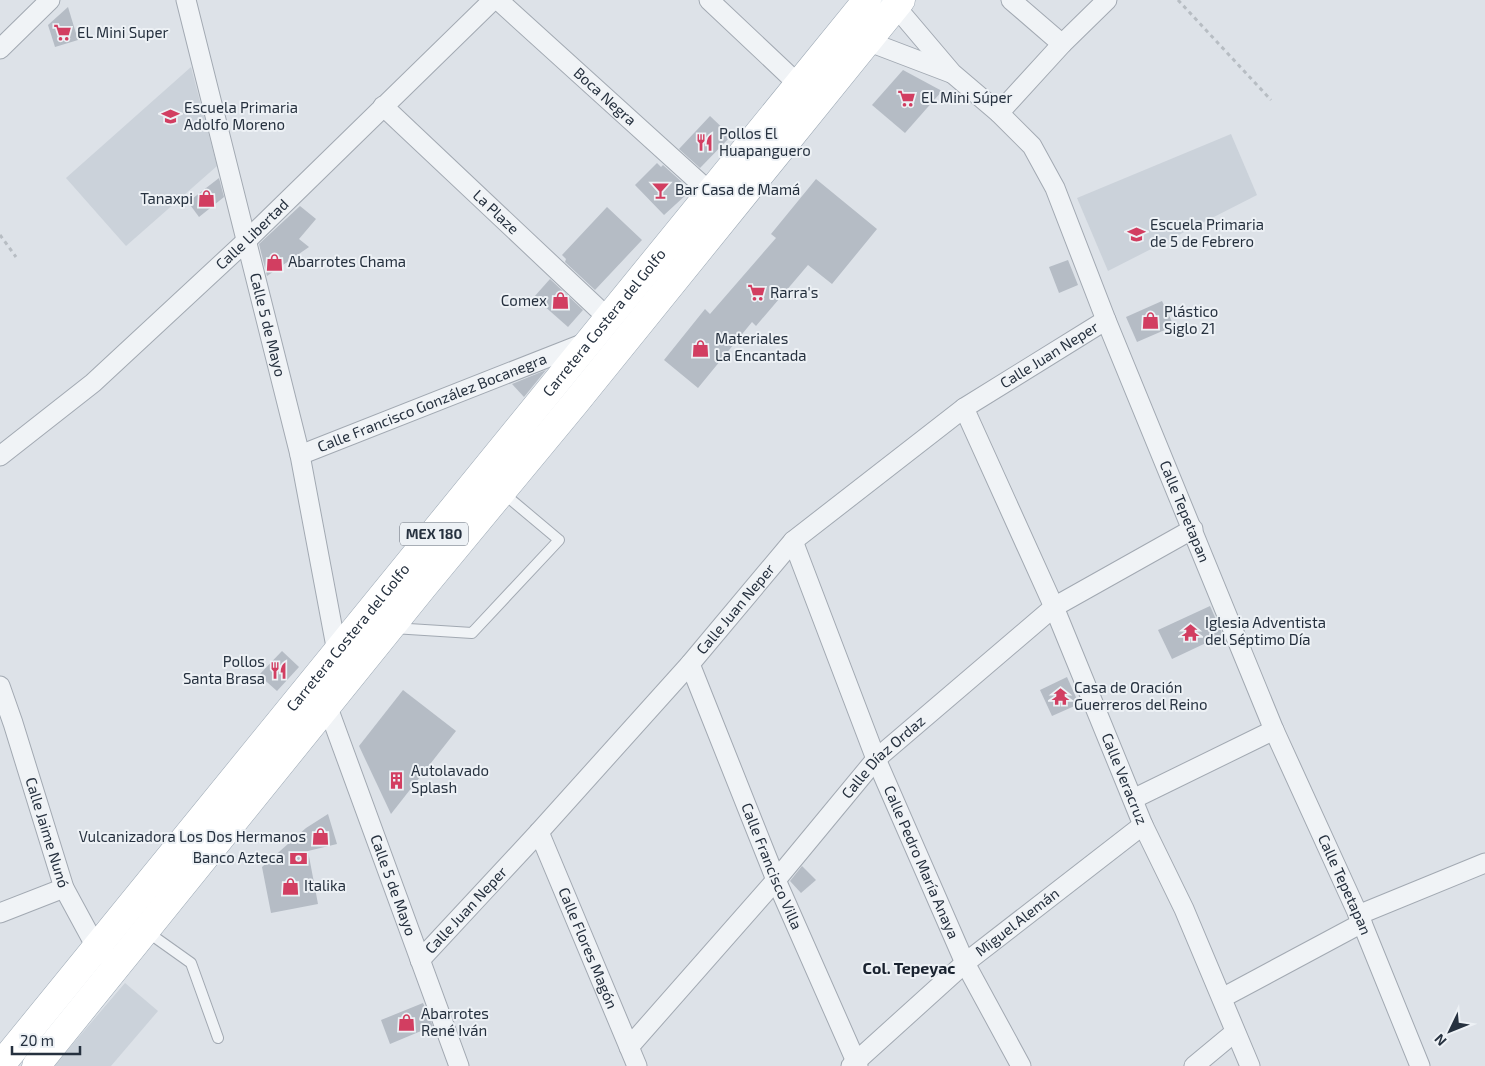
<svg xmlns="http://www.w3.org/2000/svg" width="1485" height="1066" font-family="'Exo 2',sans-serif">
<rect width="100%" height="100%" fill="#dde2e8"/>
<!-- built -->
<g fill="#cbd2da">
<path d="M191,67L217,166L126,246L66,178Z"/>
<path d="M1231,134L1257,195L1108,271L1077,198Z"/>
<path d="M125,983L158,1011L111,1066H54Z"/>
</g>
<!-- building -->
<g fill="#b5bcc5">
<path d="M68,7L78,40L55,47L48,25Z"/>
<path d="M903,70L942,91L905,133L872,105Z"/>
<path d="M710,116L731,136L700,168L679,149Z"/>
<path d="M657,163L661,167L663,165L684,184L681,188L687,194L664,215L635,185Z"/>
<path d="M219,178L224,197L199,217L188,202Z"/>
<path d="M816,179L877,229L832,284L808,265L756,326L752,322L698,388L664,360L705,309L710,314L776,238L771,234Z"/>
<path d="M300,206L316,219L299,239L309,247L267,276L259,244Z"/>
<path d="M607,207L642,240L595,290L565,262L566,259L562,255Z"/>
<path d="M1068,260L1078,285L1059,293L1049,267Z"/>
<path d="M550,279L583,310L568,327L534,297Z"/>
<path d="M1162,301L1174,326L1137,342L1126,317Z"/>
<path d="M546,370L524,397L512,384Z"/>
<path d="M1210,606L1223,635L1172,659L1158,630Z"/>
<path d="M282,651L299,667L277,691L259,675Z"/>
<path d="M1067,677L1079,704L1052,716L1040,690Z"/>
<path d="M403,690L456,731L391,814L359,746Z"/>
<path d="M328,814L337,844L308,851L318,904L271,913L262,867L306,828Z"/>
<path d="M802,866L816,880L801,893L790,881Z"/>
<path d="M423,1003L433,1026L390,1044L381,1020Z"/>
</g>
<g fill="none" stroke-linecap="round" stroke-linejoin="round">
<defs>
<g id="service">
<path d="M393,628L472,633L559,540L503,493"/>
<path d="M146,931L191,963L218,1038"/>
</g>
<g id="minor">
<path id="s1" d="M186,0L300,455L337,652"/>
<path id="s2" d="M498,0L711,193"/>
<path d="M709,0L798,84"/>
<path id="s3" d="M888,0L896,7L952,73L999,113L1032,146L1055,188L1106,320L1274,730L1362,923L1420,1066"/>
<path d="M1011,0L1062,44"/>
<path d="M859,34L867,41L951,73"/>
<path d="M0,49L50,0"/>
<path id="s4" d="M383,106L609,319"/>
<path d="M999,113L1062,44L1107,0"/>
<path id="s5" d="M964,408L1054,607L1143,825L1184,909L1250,1066"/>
<path id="s6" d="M300,455L587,342"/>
<path id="s7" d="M0,456L93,383L245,242L493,0"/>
<path id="s8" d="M793,541L876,759L965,963L1021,1066"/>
<path id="s9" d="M690,664L776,880L858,1066"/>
<path id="s10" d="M0,686L13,723L64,888L96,947L105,954"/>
<path id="s11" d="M327,705L459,1066"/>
<path d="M1133,799L1274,730"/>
<path id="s12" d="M539,832L637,1066"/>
<path d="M0,913L64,888"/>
<path d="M1358,915L1485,863"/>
<path id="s13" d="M420,960L539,832L690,664L793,541L964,408L1106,320"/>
<path d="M1222,998L1362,923"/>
<path id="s14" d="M629,1047L776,880L876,759L1054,607L1193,529"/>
<path id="s15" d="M851,1066L965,963L1143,825"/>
<path d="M1194,1066L1235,1032"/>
</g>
<g id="primary">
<path id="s16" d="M0,1066L867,0"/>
<path d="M36,1066L423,587L575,403L901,0"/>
</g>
</defs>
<!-- service casing -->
<use href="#service" stroke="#a2a9b2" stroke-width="12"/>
<!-- minor casing -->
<use href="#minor" stroke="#a2a9b2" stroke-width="21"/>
<!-- primary casing -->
<use href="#primary" stroke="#9ca8b4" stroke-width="29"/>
<!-- path -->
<g stroke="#b7bdc3" stroke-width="3" stroke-dasharray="4 4" stroke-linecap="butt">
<path d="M1178,0L1271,100"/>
<path d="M0,235L16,257"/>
</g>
<!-- service -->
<use href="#service" stroke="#f0f3f6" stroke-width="10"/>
<!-- minor -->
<use href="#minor" stroke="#f0f3f6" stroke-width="19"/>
<!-- primary -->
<use href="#primary" stroke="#fff" stroke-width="28"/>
</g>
<!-- icons -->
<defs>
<symbol id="supermarket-bare" viewBox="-9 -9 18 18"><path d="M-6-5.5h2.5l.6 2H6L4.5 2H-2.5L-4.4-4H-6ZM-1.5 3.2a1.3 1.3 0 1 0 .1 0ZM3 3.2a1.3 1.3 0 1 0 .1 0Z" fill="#d23e61" stroke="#edf1f5" stroke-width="2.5" paint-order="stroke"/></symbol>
<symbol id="school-bare" viewBox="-9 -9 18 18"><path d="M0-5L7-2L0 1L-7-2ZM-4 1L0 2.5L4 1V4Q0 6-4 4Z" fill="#d23e61" stroke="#edf1f5" stroke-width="2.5" paint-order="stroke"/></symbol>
<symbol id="restaurant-bare" viewBox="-9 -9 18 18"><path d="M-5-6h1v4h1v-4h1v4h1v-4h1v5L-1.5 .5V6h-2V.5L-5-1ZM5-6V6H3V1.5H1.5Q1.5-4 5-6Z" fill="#d23e61" stroke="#edf1f5" stroke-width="2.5" paint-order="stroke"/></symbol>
<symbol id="bar-bare" viewBox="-9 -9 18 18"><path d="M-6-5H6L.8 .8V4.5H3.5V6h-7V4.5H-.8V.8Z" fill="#d23e61" stroke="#edf1f5" stroke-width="2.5" paint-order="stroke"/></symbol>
<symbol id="shop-bare" viewBox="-9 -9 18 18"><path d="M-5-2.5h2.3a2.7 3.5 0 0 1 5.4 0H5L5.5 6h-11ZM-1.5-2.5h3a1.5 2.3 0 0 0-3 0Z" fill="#d23e61" stroke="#edf1f5" stroke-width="2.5" paint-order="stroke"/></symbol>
<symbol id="temple-bare" viewBox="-9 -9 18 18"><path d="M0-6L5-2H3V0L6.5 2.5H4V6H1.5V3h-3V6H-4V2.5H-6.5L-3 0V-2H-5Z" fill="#d23e61" stroke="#edf1f5" stroke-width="2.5" paint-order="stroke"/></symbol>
<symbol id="building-bare" viewBox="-9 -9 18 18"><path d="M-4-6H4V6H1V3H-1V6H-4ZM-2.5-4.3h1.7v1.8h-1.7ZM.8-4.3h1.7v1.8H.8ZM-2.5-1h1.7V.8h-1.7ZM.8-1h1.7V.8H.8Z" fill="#d23e61" stroke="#edf1f5" stroke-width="2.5" paint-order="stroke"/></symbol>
<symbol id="bank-bare" viewBox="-9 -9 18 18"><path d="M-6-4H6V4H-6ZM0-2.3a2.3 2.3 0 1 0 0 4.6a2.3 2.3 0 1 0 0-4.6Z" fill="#d23e61" stroke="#edf1f5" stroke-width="2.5" paint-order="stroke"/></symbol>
</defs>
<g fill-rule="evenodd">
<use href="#supermarket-bare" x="50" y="20" width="25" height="25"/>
<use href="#supermarket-bare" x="894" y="86" width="25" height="25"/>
<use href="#school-bare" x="158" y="104" width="25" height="25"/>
<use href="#restaurant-bare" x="692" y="130" width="25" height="25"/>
<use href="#bar-bare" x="648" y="178" width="25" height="25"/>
<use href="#shop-bare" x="194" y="186" width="25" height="25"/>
<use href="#school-bare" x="1124" y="222" width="25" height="25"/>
<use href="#shop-bare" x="262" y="250" width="25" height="25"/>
<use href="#supermarket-bare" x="744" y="280" width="25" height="25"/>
<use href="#shop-bare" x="548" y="288" width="25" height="25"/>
<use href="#shop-bare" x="1138" y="308" width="25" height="25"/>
<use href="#shop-bare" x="688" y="336" width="25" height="25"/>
<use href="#temple-bare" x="1178" y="620" width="25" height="25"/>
<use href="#restaurant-bare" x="266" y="658" width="25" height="25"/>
<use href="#temple-bare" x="1048" y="684" width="25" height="25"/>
<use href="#building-bare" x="384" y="768" width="25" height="25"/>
<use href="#shop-bare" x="308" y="824" width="25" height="25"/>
<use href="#bank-bare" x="286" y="846" width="25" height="25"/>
<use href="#shop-bare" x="278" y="874" width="25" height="25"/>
<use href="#shop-bare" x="394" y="1010" width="25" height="25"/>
</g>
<g text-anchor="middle" stroke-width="4" stroke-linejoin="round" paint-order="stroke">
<!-- shield labels -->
<rect fill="#edf1f5" stroke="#626b76" stroke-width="1" x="400" y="522.5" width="68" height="23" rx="4"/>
<g font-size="14" font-weight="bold" fill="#26313f">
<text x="434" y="539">MEX 180</text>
</g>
<!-- poi labels -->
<g font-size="15" fill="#26313f" stroke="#edf1f5" text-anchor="start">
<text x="77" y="38">EL Mini Super</text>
<text x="921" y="103">EL Mini Súper</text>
<text x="184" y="113">Escuela Primaria<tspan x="184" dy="17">Adolfo Moreno</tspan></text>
<text x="719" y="139">Pollos El<tspan x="719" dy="17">Huapanguero</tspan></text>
<text x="675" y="195">Bar Casa de Mamá</text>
<text x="193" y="204" text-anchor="end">Tanaxpi</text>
<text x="1150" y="230">Escuela Primaria<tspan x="1150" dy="17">de 5 de Febrero</tspan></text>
<text x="288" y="267">Abarrotes Chama</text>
<text x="770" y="298">Rarra's</text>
<text x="547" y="306" text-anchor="end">Comex</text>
<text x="1164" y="317">Plástico<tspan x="1164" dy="17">Siglo 21</tspan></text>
<text x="715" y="344">Materiales<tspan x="715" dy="17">La Encantada</tspan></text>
<text x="1205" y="628">Iglesia Adventista<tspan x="1205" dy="17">del Séptimo Día</tspan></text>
<text x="265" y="667" text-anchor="end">Pollos<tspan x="265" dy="17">Santa Brasa</tspan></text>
<text x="1074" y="693">Casa de Oración<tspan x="1074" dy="17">Guerreros del Reino</tspan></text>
<text x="411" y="776">Autolavado<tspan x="411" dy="17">Splash</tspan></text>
<text x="306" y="842" text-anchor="end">Vulcanizadora Los Dos Hermanos</text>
<text x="284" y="863" text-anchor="end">Banco Azteca</text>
<text x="304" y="891">Italika</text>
<text x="421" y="1019">Abarrotes<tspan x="421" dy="17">René Iván</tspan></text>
</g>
<!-- street labels -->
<g font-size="15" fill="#26313f" stroke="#edf1f5">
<text dy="5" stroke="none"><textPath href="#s2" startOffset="144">Boca Negra</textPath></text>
<text dy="5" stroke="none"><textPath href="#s4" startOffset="155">La Plaze</textPath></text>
<text dy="5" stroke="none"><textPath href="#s7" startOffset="336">Calle Libertad</textPath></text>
<text dy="5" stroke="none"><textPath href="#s16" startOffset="958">Carretera Costera del Golfo</textPath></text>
<text dy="5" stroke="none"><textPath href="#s1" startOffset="335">Calle 5 de Mayo</textPath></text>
<text dy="5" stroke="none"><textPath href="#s13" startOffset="878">Calle Juan Neper</textPath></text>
<text dy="5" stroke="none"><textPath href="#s6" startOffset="142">Calle Francisco González Bocanegra</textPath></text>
<text dy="5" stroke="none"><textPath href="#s3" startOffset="602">Calle Tepetapan</textPath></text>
<text dy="5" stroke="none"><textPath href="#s13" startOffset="472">Calle Juan Neper</textPath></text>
<text dy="5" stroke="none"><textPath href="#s16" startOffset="552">Carretera Costera del Golfo</textPath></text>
<text dy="5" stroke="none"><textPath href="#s14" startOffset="386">Calle Díaz Ordaz</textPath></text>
<text dy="5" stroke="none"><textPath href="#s5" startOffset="404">Calle Veracruz</textPath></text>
<text dy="5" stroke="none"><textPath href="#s10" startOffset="154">Calle Jaime Nunó</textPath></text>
<text dy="5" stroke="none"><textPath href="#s8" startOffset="346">Calle Pedro María Anaya</textPath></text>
<text dy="5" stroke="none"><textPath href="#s9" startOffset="218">Calle Francisco Villa</textPath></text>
<text dy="5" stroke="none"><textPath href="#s3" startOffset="1008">Calle Tepetapan</textPath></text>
<text dy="5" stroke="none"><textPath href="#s11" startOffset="192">Calle 5 de Mayo</textPath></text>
<text dy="5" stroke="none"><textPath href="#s13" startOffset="68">Calle Juan Neper</textPath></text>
<text dy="5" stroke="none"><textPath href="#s15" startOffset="220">Miguel Alemán</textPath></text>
<text dy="5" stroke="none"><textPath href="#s12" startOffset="126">Calle Flores Magón</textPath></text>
</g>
<!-- neighbourhood labels -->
<g font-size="16" font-weight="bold" fill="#19222f" stroke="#edf1f5">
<text x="909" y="974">Col. Tepeyac</text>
</g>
</g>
<!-- north arrow -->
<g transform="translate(1450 1031) rotate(227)" stroke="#edf1f5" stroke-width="4" paint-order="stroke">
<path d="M0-4L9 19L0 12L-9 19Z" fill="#26313f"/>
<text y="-8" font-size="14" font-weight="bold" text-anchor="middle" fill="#26313f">N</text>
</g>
<!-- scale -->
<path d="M12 1046v8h68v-8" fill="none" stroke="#26313f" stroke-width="2.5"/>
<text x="20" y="1046" font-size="15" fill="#26313f" stroke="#edf1f5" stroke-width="4" paint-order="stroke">20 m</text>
</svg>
